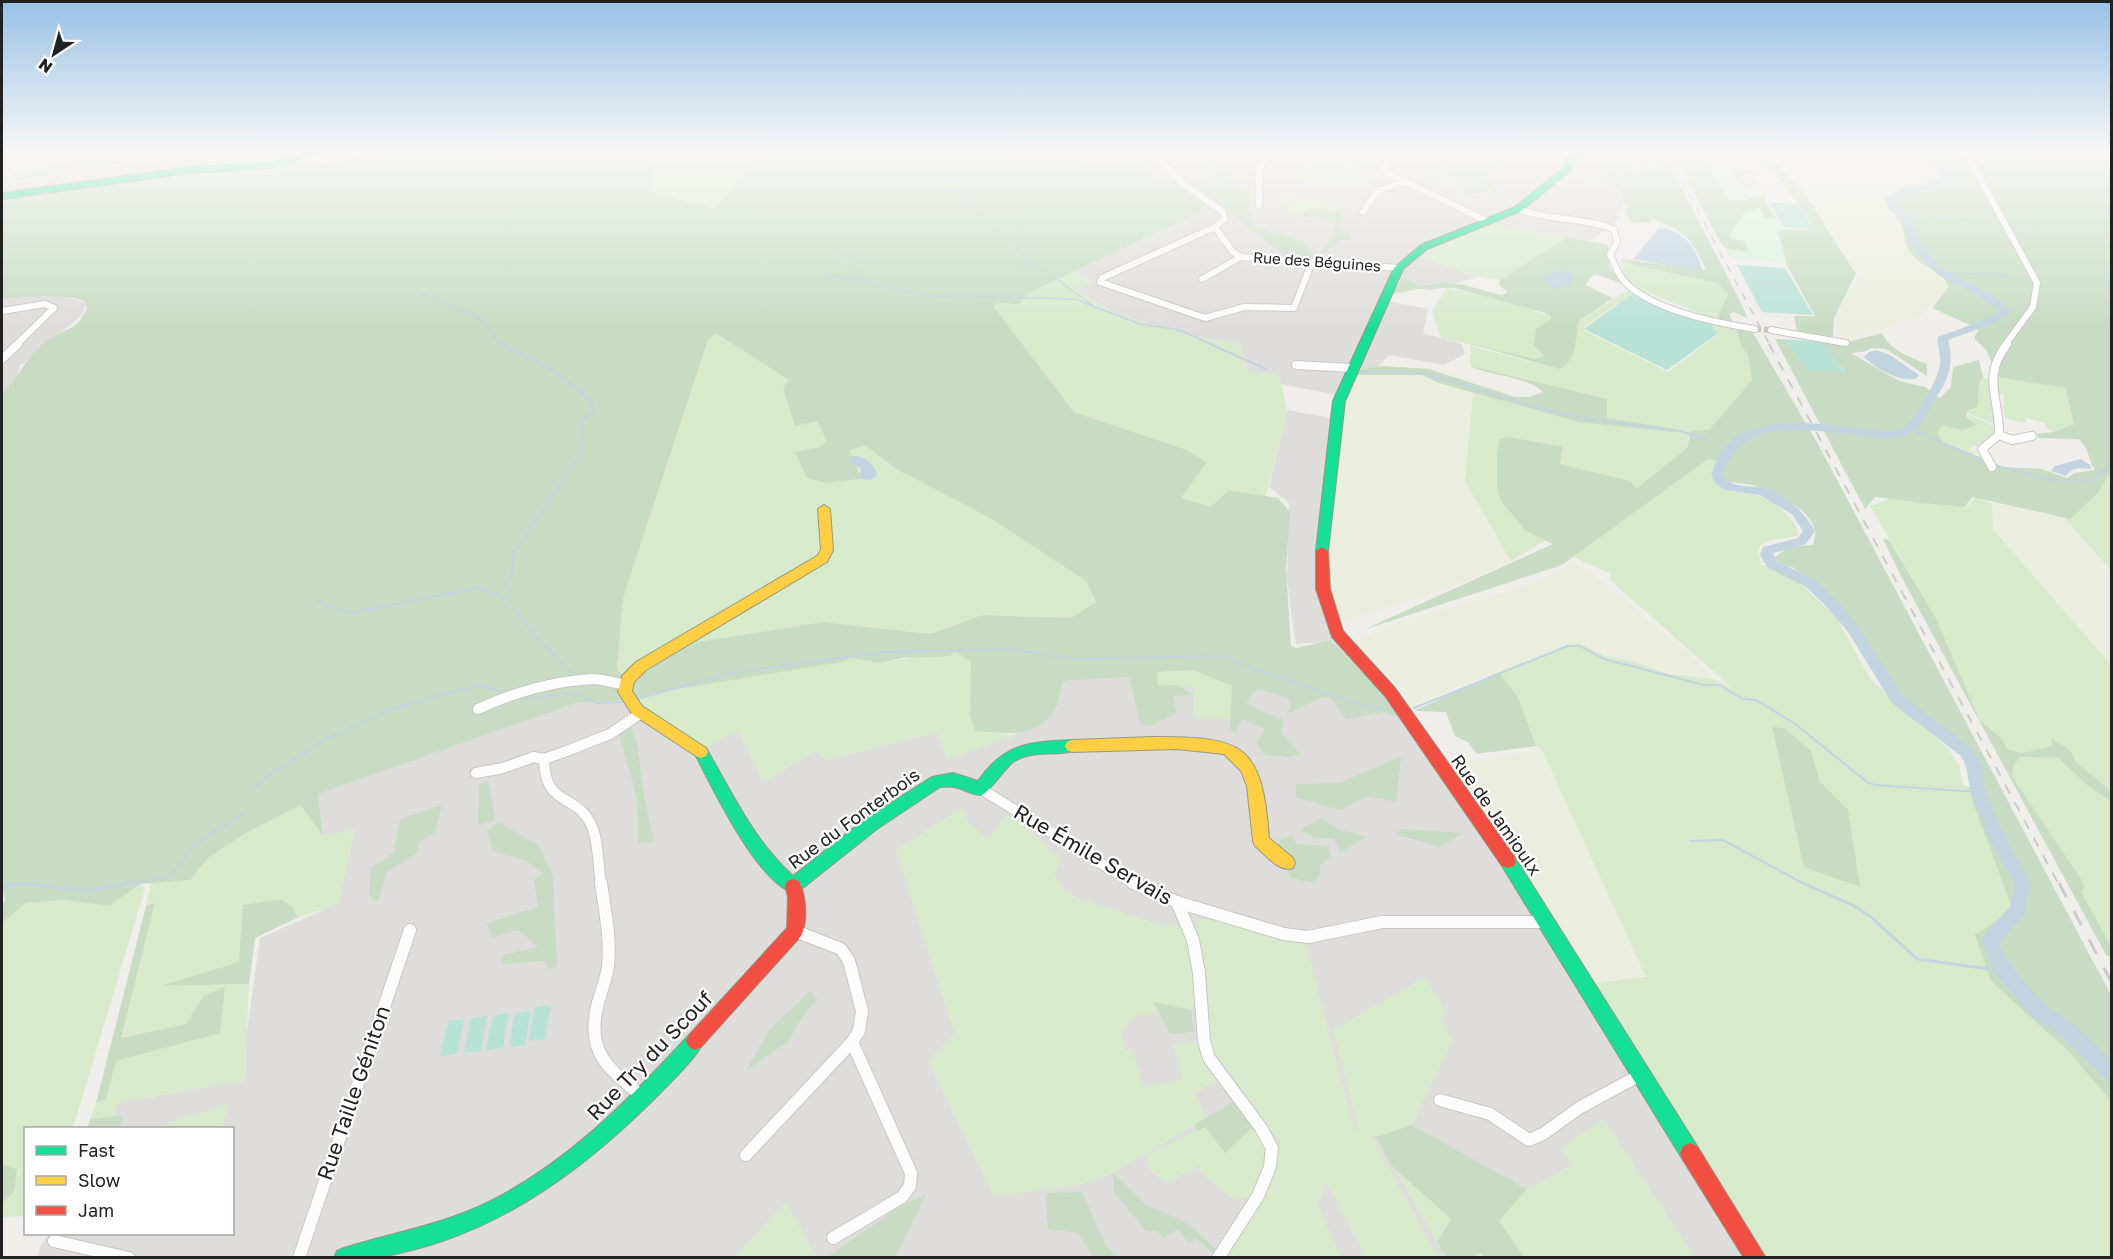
<svg xmlns="http://www.w3.org/2000/svg" width="2113" height="1259" font-family="'Golos Text',sans-serif">
<rect width="100%" height="100%" fill="#efeeeb"/>
<!-- residential -->
<g fill="#dedddc">
<path d="M251,152H377L339,160L235,165L241,156Z"/>
<path d="M1008,152H1655L1657,160L1631,204L1622,205L1615,224L1589,241L1506,228L1492,221L1421,257L1477,277L1429,291L1399,279L1386,301L1428,309L1423,333L1462,344L1465,354L1444,365L1389,355L1377,368L1356,369L1338,395L1280,384L1278,375L1247,371L1241,344L1189,336L1115,313L1073,289L1094,283L1075,271L1171,227L1198,206Z"/>
<path d="M148,161L164,163L161,172L2,194V183L51,176L62,166L75,164L74,172Z"/>
<path d="M54,293L87,303L82,315L20,366L15,381L2,394V299Z"/>
<path d="M1287,410L1331,418L1322,516L1326,591L1344,640L1415,731L1759,1257H1694L1603,1119L1572,1166L1527,1189L1412,1125L1376,1136L1446,1257L38,1258L40,1246L49,1234H232V1128H109L117,1103L245,1080L247,1031L260,938L339,903L354,830L323,836L318,794L577,703L631,700L738,731L763,781L817,750L825,760L938,732L947,759L1041,724L1054,712L1063,681L1129,677L1229,692L1253,663L1336,641L1296,644L1293,627L1287,577L1289,503L1269,487Z"/>
</g>
<!-- farmland -->
<g fill="#ebeddf">
<path d="M2,152H121L2,177Z"/>
<path d="M1766,152H1915L1929,162L1941,173L1940,177L1931,182L1905,186L1884,199L1885,206L1899,221L1907,249L1915,259L1945,278L1949,287L1921,315L1853,339L1838,335L1836,317L1859,274L1805,191Z"/>
<path d="M1355,375H1422L1473,393L1465,481L1511,561L1449,588L1340,622L1327,575L1343,423L1346,400Z"/>
<path d="M1992,503L2065,519L2111,570V665L1993,529Z"/>
<path d="M1572,564L1588,570L1698,661L1714,679L1669,674L1632,661L1605,656L1578,643L1566,645L1410,706L1391,678L1355,641L1401,621L1514,590Z"/>
<path d="M1542,750L1646,977L1595,983L1449,762Z"/>
</g>
<!-- grass -->
<g fill="#d8eacc">
<path d="M659,152H767L713,209L649,190Z"/>
<path d="M1580,152H1608L1633,160L1626,165L1632,167L1637,164L1649,167L1654,161L1620,152H1650L1646,153L1660,167L1659,171L1631,174Z"/>
<path d="M1317,153L1353,164L1354,172L1367,180L1349,186L1295,178Z"/>
<path d="M1286,199L1333,204L1335,214L1309,209L1299,216L1288,215Z"/>
<path d="M1492,221L1506,228L1567,237L1500,280L1477,277L1421,257L1435,245Z"/>
<path d="M1621,259L1635,265L1717,283L1728,294L1716,320L1633,287L1622,273Z"/>
<path d="M1072,270L1095,283L1074,290L1115,313L1189,336L1241,344L1247,371L1279,375L1287,410L1266,496L1229,490L1211,508L1180,498L1207,461L1187,450L1074,412L994,307L997,303L1020,304L1028,293Z"/>
<path d="M1446,288L1504,300L1551,317L1544,355L1536,359L1441,338L1432,312Z"/>
<path d="M1630,289L1635,292L1584,327L1585,331L1668,372L1717,335L1711,323L1737,330L1740,344L1748,355L1752,380L1709,430L1688,438L1687,448L1637,488L1630,481L1560,464L1563,447L1511,437L1500,439L1526,531L1546,540L1511,561L1465,481L1473,393L1578,422L1675,430L1606,418L1607,399L1470,366L1471,346L1560,369C1578,357 1575,341 1579,321Z"/>
<path d="M715,333L789,380L783,388L795,425L817,421L828,440L820,447L825,483L861,479L850,449L865,445L896,469L990,518L1086,581L1096,602L1071,618L982,615L929,634L823,622L685,644L624,676L617,670L623,598L708,340Z"/>
<path d="M1983,377L1991,381L1995,425L1966,412L1977,406L1979,383Z"/>
<path d="M1997,377L2065,388L2074,424L2054,432L2047,429L2045,423L2026,418V423L2004,418V394L1997,392Z"/>
<path d="M1967,414L1994,426V434L1980,447L1972,445L1970,450L1981,456L1942,441L1937,432L1942,426L1962,430L1976,425Z"/>
<path d="M1708,459L1718,461L1711,471C1722,503 1762,482 1787,515C1792,521 1798,526 1798,535C1783,541 1769,536 1758,549L1761,564L1794,578L1836,617L1871,680L1948,748L1959,765L1963,785L1969,787L1974,806L2069,1052L2111,1101V1257H1767L1595,983L1646,977L1542,750L1536,746L1518,697L1499,672L1566,645L1578,643L1605,656L1632,661L1669,674L1714,679L1733,689L1610,580L1611,574L1573,557Z"/>
<path d="M2111,472V570L2065,519L2097,494Z"/>
<path d="M1894,497L1966,508L1975,498L1992,503L1993,529L2111,665V792L2051,739L2053,746L2021,753L2007,749L2002,738L1980,721L1935,616L1870,506Z"/>
<path d="M954,651L971,662L970,716L975,731L1017,735L946,759L938,732L825,760L817,751L763,782L738,731L703,749L632,699L653,693L843,662L850,658L880,663Z"/>
<path d="M1193,670L1232,686L1231,719L1194,718L1193,688L1178,685L1158,686L1156,672Z"/>
<path d="M2019,757L2058,758L2087,785L2111,802V946L2080,892L2085,887L2080,877L2013,778V765Z"/>
<path d="M301,805L312,815L323,836L354,830L339,904L297,918L293,907L281,899L239,962L164,986L249,984L245,1080L117,1103L112,1117L90,1119L96,1103L106,1099L115,1061L220,1032L225,986L203,996L186,1024L121,1038L155,904L146,906L151,883L190,880L208,858L248,832Z"/>
<path d="M962,807L969,823L987,839L1008,813L1061,859L1054,874L1064,890L1081,900L1166,926L1182,923C1190,945 1202,989 1191,1010L1154,1002L1158,1014L1139,1015L1121,1030L1125,1050L1132,1049L1143,1087L1182,1080L1173,1043L1197,1041L1218,1081L1194,1093L1207,1118L1108,1176L1076,1186L994,1196L928,1061L954,1033L896,850Z"/>
<path d="M140,884L145,888L73,1128H26L25,1216L2,1217V923L26,903L65,900L108,906Z"/>
<path d="M1207,918L1306,945L1354,1128L1362,1131L1358,1128L1333,1030L1425,977L1447,1015L1440,1018L1453,1040L1412,1125L1527,1189L1572,1166L1560,1148L1603,1119L1694,1257H1446L1376,1137L1371,1135L1438,1257H1366L1326,1183L1318,1206L1341,1257H1226L1273,1173L1280,1142L1241,1097L1209,1051L1196,940V923Z"/>
<path d="M228,1105L222,1128H165L168,1122Z"/>
<path d="M1255,1125L1267,1146V1159L1256,1193L1250,1197L1232,1198L1199,1171L1200,1166L1166,1183L1149,1170L1147,1155L1205,1126Z"/>
<path d="M786,1202L816,1257H734Z"/>
</g>
<!-- forest -->
<g fill="#c7dcc2" fill-rule="evenodd">
<path d="M121,152H239L223,164L170,168V162L134,160L73,172L76,164L62,166L51,176L2,182V177Z"/>
<path d="M383,152H659L649,190L713,209L767,152H1042C1063,155 1080,164 1102,166C1116,168 1134,162 1149,161L1155,163L1140,168L1151,177L1207,184L1212,181L1210,171L1193,152H1248V155L1216,157L1230,173L1231,188L1252,190L1249,209L1254,226L1294,238L1305,244L1309,250L1329,260L1286,257L1229,211L1208,209L1028,293L1020,304L997,303L994,307L1074,412L1187,450L1207,462L1181,498L1211,507L1229,490L1278,498L1290,512L1286,568L1291,646L1297,648L1330,640L1374,685L1400,718L1383,712L1346,719L1331,698L1323,697L1287,714L1291,705L1289,698L1261,690L1251,693L1247,704L1284,720L1281,733L1300,754L1289,757L1264,755L1257,743L1265,729L1242,719L1235,733L1230,729L1232,686L1193,670L1157,672L1158,686L1178,685L1193,695L1173,696L1176,713L1155,724L1141,726L1129,677L1063,681C1060,691 1059,705 1053,713C1036,739 1001,733 975,731L970,716L971,662L954,651L951,656L902,658L880,663L850,658L843,662L653,693L631,700L577,703L318,794L323,836L301,805L248,832L208,858L190,880L140,884L109,906L65,900L26,903L2,923V904L5,901L2,885V394C19,377 29,351 52,337C70,327 77,330 87,308L86,302C69,293 22,297 2,299V197L196,171L340,161ZM715,333L789,380L783,388L795,426L817,421L827,441L820,447L795,452L807,478L825,483L861,479L850,450L865,445L896,469L990,518L1086,581L1096,602L1071,618L982,615L930,634L823,622L685,644L624,676L617,670L623,598L708,340Z"/>
<path d="M1348,152L1351,158L1381,165L1378,171L1317,153Z"/>
<path d="M1428,152H1436L1449,160L1457,158L1466,169L1495,162L1483,152L1510,164L1479,179L1493,182V188L1506,197L1496,198V194L1485,192L1465,195L1461,192L1475,184L1445,177L1429,182L1424,181L1421,171H1449L1452,167Z"/>
<path d="M1663,152L1744,309L1747,318L1734,312L1729,314L1734,324L1716,320L1728,294L1717,283L1635,265L1621,259L1706,270C1700,256 1692,240 1679,231C1672,225 1661,225 1653,219L1649,222L1631,223L1624,211L1630,204L1620,201L1624,198L1613,181L1586,178L1608,169L1590,160L1632,174L1658,171L1660,166L1644,153Z"/>
<path d="M1673,152C1702,152 1697,160 1715,177C1724,185 1735,192 1745,200L1766,194V203L1777,219L1764,218L1732,239L1745,241L1749,252L1726,249L1718,239Z"/>
<path d="M1745,152H1764L1803,191L1856,274L1834,318L1833,339L1797,332L1794,316H1815L1787,265L1778,232L1782,230L1815,229L1780,179Z"/>
<path d="M1921,152H2111V472L2097,494L2070,519L1972,497L1965,507H1959L1875,497L1865,509L1775,339H1784L1807,370L1844,371L1819,340L1844,343L1882,333C1891,351 1909,357 1927,364V376L1886,349L1870,348L1867,351L1851,353L1899,381L1925,387L1940,398L1951,387L1953,367L1979,360L1983,377L1979,383L1978,406L1966,412L1967,417L1977,425L1962,430L1942,426L1937,432L1942,441L2004,467L2041,469L2067,478L2075,473L2095,470C2087,457 2091,452 2079,439L2039,438L2037,434L2054,432L2074,424L2065,388L1997,377L1987,351L1974,338L1979,329L1932,308L1949,287C1943,271 1925,268 1914,257C1903,246 1906,234 1900,222C1895,212 1886,210 1884,199L1905,186L1931,182L1940,177L1939,164Z"/>
<path d="M1309,209L1334,214L1338,210L1342,213L1340,230L1352,235L1349,240H1341L1325,253L1320,252L1333,236L1335,220L1299,216Z"/>
<path d="M1567,237L1608,245L1609,266L1621,283L1594,274L1585,285L1613,298L1579,321C1575,341 1578,358 1560,369L1467,343L1536,359L1544,355L1534,346L1536,328L1548,322L1551,317L1545,313L1454,288L1418,289L1392,294L1402,278L1421,286L1443,283L1464,285L1501,295L1508,292L1499,285L1500,280Z"/>
<path d="M1737,330L1753,333L1818,444L2111,995V1101L2069,1052L1991,981L1975,935L2013,910L1974,806L1969,787H1983L1978,765L1969,751L1900,698L1856,627L1811,582L1794,568L1780,564L1775,557L1789,547L1813,545C1814,541 1816,535 1815,531C1810,507 1773,492 1752,485C1744,483 1737,485 1725,480L1718,461L1708,459L1562,565L1363,630L1553,544L1526,531L1501,501L1497,487V452L1500,439L1511,437L1563,447L1560,464L1630,481L1637,488L1687,448L1691,431L1709,430L1752,380L1748,355L1740,344Z"/>
<path d="M1383,366L1429,369L1515,397H1529L1543,392C1524,375 1492,377 1470,366L1607,399V418L1675,429L1674,432L1578,422L1439,383L1422,375H1355L1357,370Z"/>
<path d="M1883,539L1889,540L1935,616L1980,721L2002,738L2007,749L2021,753L2053,746L2051,738L2071,751L2075,761L2111,791V802L2087,785L2058,758L2020,757L2013,765V778L2080,877L2085,887L2081,892L2111,946V957L2106,955L1902,578Z"/>
<path d="M1499,672L1518,697L1536,746L1477,754L1468,742L1455,736L1446,712L1414,711Z"/>
<path d="M630,725L637,744L644,796L654,842L638,844L637,799L619,734Z"/>
<path d="M1772,727L1784,728L1811,751L1820,782L1848,810L1860,887L1804,867Z"/>
<path d="M1401,756L1396,802L1367,796L1341,810L1295,797L1297,784L1339,783Z"/>
<path d="M489,781L495,820L478,825L479,784Z"/>
<path d="M442,805L435,833L419,842L417,853L387,872L378,902L369,897L371,867L393,854L400,819Z"/>
<path d="M1321,818L1339,829L1367,837L1341,852L1334,839L1312,837L1300,830Z"/>
<path d="M499,822L538,845L553,876L557,966L549,970L545,961L501,964L503,955L538,947L518,930L491,938L487,923L538,907L534,879L544,874L527,861L493,851L487,831Z"/>
<path d="M1401,829L1464,833L1440,847L1395,834Z"/>
<path d="M1294,836L1296,844L1329,846L1331,857L1320,865V875L1313,883L1291,878L1277,847L1281,838Z"/>
<path d="M281,899L293,907L297,918L255,938L249,984L161,986L239,962L243,905Z"/>
<path d="M155,903L121,1038L186,1024L203,996L225,986L220,1033L116,1061L106,1099L96,1103L146,906Z"/>
<path d="M810,991L817,999L797,1025L789,1041L746,1071L769,1030Z"/>
<path d="M1154,1002L1191,1010L1194,1032L1170,1034Z"/>
<path d="M1236,1100L1255,1125L1225,1153L1205,1127L1198,1131L1194,1125Z"/>
<path d="M124,1115L119,1128H87L90,1119Z"/>
<path d="M1412,1125L1527,1189L1499,1221L1524,1257H1484L1481,1253L1473,1257H1446L1437,1242L1451,1219L1393,1167L1376,1137Z"/>
<path d="M2,1165L17,1169L14,1192L2,1203Z"/>
<path d="M1113,1173L1145,1204L1186,1222L1218,1251L1215,1255L1195,1238L1189,1244L1178,1229L1164,1238L1157,1231H1146L1114,1192Z"/>
<path d="M1082,1192L1106,1246L1116,1257H1093L1078,1233L1048,1229L1045,1193Z"/>
<path d="M926,1194L896,1257H827L901,1206Z"/>
</g>
<!-- park -->
<g fill="#dbf2de">
<path d="M1704,163L1729,168L1740,182L1764,193L1745,200H1729Z"/>
<path d="M1761,207L1764,218L1777,219L1782,230L1778,233L1786,263L1731,258L1726,249L1748,252L1745,241L1732,239L1729,236L1745,212Z"/>
</g>
<!-- pitch -->
<g fill="#b9e2d7">
<path d="M1769,202L1797,204L1814,229L1784,227Z"/>
<path d="M1737,265L1785,268L1813,315L1762,312Z"/>
<path d="M1635,292L1710,322L1717,334L1667,370L1584,329Z"/>
<path d="M1784,339L1822,342L1844,372L1807,370Z"/>
<path d="M551,1005L545,1039L529,1041L534,1007Z"/>
<path d="M531,1011L525,1045L509,1047L515,1013Z"/>
<path d="M509,1013L503,1048L486,1050L493,1016Z"/>
<path d="M487,1016L481,1051L464,1053L471,1018Z"/>
<path d="M464,1019L457,1054L440,1056L448,1021Z"/>
</g>
<!-- parking -->
<path fill="#dfdfde" d="M1729,168L1751,170L1763,189H1751L1739,182Z"/>
<!-- water -->
<g fill="#c1d4e0">
<path d="M1659,228C1683,230 1697,248 1702,271L1633,259Z"/>
<path d="M1557,270L1572,272L1570,285L1553,289L1541,278Z"/>
<path d="M1876,350L1890,355L1919,375L1917,378C1902,384 1875,368 1864,357L1869,352Z"/>
<path d="M854,456C866,456 875,464 877,476L870,480L859,478L861,468L850,463L849,459Z"/>
<path d="M2081,459L2090,465L2091,469C2080,468 2073,467 2066,476L2051,471L2055,466Z"/>
</g>
<g fill="none" stroke-linecap="round" stroke-linejoin="round">
<!-- stream-far2 -->
<g stroke="#c1d4e0" stroke-width="1.5">
<path d="M862,163L896,166L929,186L957,192L969,199L980,217L991,223L997,235L1013,241L1027,262L1046,271L1096,308"/>
<path d="M1899,213L1972,221"/>
<path d="M835,254L856,262L858,281"/>
<path d="M1940,272L2010,276"/>
<path d="M826,277L840,276L926,296L1075,299L1140,324L1180,330L1213,345"/>
<path d="M421,293L482,320L499,343L504,345"/>
</g>
<!-- stream-far1 -->
<g stroke="#c1d4e0" stroke-width="2">
<path d="M500,344C535,360 565,375 592,402V411L581,423L582,452L514,554L511,580"/>
<path d="M1210,344L1266,369"/>
<path d="M1361,372L1398,371L1427,374L1539,408L1587,419L1680,431L1705,439"/>
<path d="M1909,428L1982,461"/>
<path d="M1996,466L2054,480L2092,481L2112,463"/>
<path d="M510,588L509,599L512,604"/>
<path d="M318,601L340,611L354,612L478,588L509,599"/>
<path d="M515,609L542,644L563,664"/>
<path d="M1249,667L1354,703L1384,709"/>
<path d="M569,669L574,677"/>
<path d="M520,698L526,700L577,692L581,695"/>
<path d="M587,698L596,703L623,702"/>
<path d="M637,699L729,673L884,652L1012,649L1074,659L1224,656L1244,665"/>
<path d="M1414,708L1568,646H1580L1604,659L1704,685H1719L1743,699L1756,700L1794,723L1867,782L1875,785L1978,792"/>
<path d="M254,790L261,781L321,742L391,709L478,685L505,692"/>
<path d="M1690,841L1723,840L1806,885"/>
<path d="M7,885H34"/>
<path d="M119,885L171,876L194,845L245,812"/>
</g>
<!-- stream -->
<g stroke="#c1d4e0" stroke-width="3">
<path d="M22,883L84,891L128,883"/>
<path d="M1803,883L1854,906L1871,917L1917,959L2004,971"/>
<path d="M2,886L15,883"/>
</g>
<!-- river -->
<path fill="#c1d4e0" fill-rule="evenodd" d="M1915,152H1925L1950,174C1936,193 1915,189 1896,200V204L1912,220L1917,235L1928,253L1943,270L1995,297L2011,311L1995,323L1948,340C1954,361 1949,380 1936,397C1929,408 1925,423 1913,431C1899,441 1880,438 1864,436C1829,433 1771,420 1742,444C1732,452 1728,463 1723,475C1732,490 1752,484 1766,489C1789,497 1803,511 1815,531L1806,544L1773,553L1777,561L1816,581L1835,599L1858,626L1902,695L1971,748L1982,765L1984,786L1993,811L2014,854L2031,882L2024,915L1999,943L2010,965L2044,1004L2074,1025L2112,1060V1082L2106,1079L2062,1037L2032,1016L1998,977L1981,941L1983,936L2010,907L2015,883C1997,856 1983,826 1972,795C1967,781 1969,769 1961,756L1892,703L1848,632L1825,605L1806,587L1767,567L1760,555L1763,547L1798,538L1803,531L1793,515L1760,495L1725,490L1716,484L1711,475C1714,468 1716,460 1720,454C1751,404 1839,429 1887,431C1893,431 1899,430 1905,426C1916,419 1938,379 1940,365C1941,355 1937,345 1938,337L1987,319L2000,311L1987,301L1937,274L1919,255L1907,235L1905,223L1887,205L1889,197C1905,187 1928,190 1941,174Z"/>
<!-- street-tunnel -->
<path stroke="#c6c5c3" stroke-width="6" stroke-dasharray="6 3" stroke-linecap="butt" d="M1755,329L1771,330"/>
<defs>
<g id="street-far3">
<path d="M1154,152L1182,183L1223,212L1225,219L1215,227L1102,278L1100,282L1205,318L1244,307L1294,308L1312,262"/>
<path d="M1392,152L1384,169L1387,173L1487,221"/>
<path d="M1966,152L2037,283L2033,307L2005,345"/>
<path d="M305,158L327,161L372,152"/>
<path d="M1259,206V169L1274,152"/>
<path d="M1518,209C1549,221 1583,217 1614,229L1617,242L1610,255C1615,264 1618,276 1626,283C1654,311 1717,323 1755,329"/>
<path d="M1363,212L1377,191L1404,182"/>
<path d="M1215,227L1232,251L1241,257L1399,268"/>
<path d="M1202,279L1241,257"/>
<path d="M2,311L45,304L54,308L16,345"/>
<path d="M1771,330L1846,343"/>
</g>
<g id="street-far2">
<path d="M2,359L18,344"/>
<path d="M1296,365L1353,368"/>
<path d="M1999,435L2012,440L2032,436"/>
<path d="M1992,467L1982,449L1999,435C2000,398 1981,378 2007,344"/>
</g>
<g id="street-far1">
<path d="M478,709C512,693 554,681 592,679C603,679 615,683 625,685"/>
<path d="M544,759C545,808 575,792 591,824C599,842 598,866 601,885"/>
<path d="M476,773L503,768L534,757L544,759L564,752L610,734L641,713"/>
<path d="M981,789L1136,885"/>
</g>
<g id="street">
<path d="M601,883C605,911 611,939 608,967C606,981 600,993 597,1007C586,1055 611,1070 644,1098"/>
<path d="M1133,883L1177,902L1193,940L1199,973L1204,1041L1209,1058L1261,1128L1272,1148L1270,1167L1258,1196L1218,1258"/>
<path d="M1177,902L1284,934L1308,937L1382,922H1545"/>
<path d="M1440,1100L1490,1114L1529,1140L1543,1134L1579,1108L1642,1074"/>
<path d="M746,1155L852,1042L859,1031L862,1011L849,961L841,949L795,931"/>
<path d="M833,1238L902,1197L910,1186L911,1173L852,1042"/>
<path d="M54,1241L129,1258"/>
<path d="M299,1258L410,930"/>
</g>
<g id="fast">
<path d="M311,152H326L271,168L189,173L2,199V193L189,167L271,162Z"/>
<path d="M1571,152H1579L1570,171L1521,211L1427,249L1403,269L1345,401L1328,551L1326,554H1318L1316,551L1333,401L1394,268L1421,245L1515,207L1563,168Z"/>
<path d="M1072,740L1077,742L1079,746L1077,750C1056,757 1032,749 1013,762C1005,768 987,795 981,795C967,795 961,784 940,787L877,829L799,891L793,893C756,880 712,787 694,752L696,748L701,746L706,748C732,793 754,841 793,876L865,819L932,777L953,773L978,781C1004,743 1029,742 1072,740Z"/>
<path d="M1508,854L1514,856L1697,1146L1700,1153L1697,1160L1690,1163L1683,1160L1502,866L1500,861L1502,856Z"/>
<path d="M695,1032L701,1035L704,1041C696,1059 665,1088 650,1103C574,1178 487,1239 380,1257C365,1259 349,1258 334,1258L337,1251L344,1248C384,1235 427,1228 466,1212C555,1176 625,1104 689,1035Z"/>
</g>
<g id="slow">
<path d="M824,505L830,509L833,550L827,562L646,670L634,682L632,691L642,706L706,748L708,752L706,756L701,758L696,756L632,714L618,692L622,676L636,662L817,556L821,550L818,509Z"/>
<path d="M1153,737C1243,737 1262,743 1269,838L1293,858L1295,863L1293,868C1279,873 1265,854 1255,846L1253,841L1247,786L1241,771L1224,754L1177,749L1072,752L1067,750L1065,746L1067,742L1072,740Z"/>
</g>
<g id="jam">
<path d="M1322,547L1328,551L1330,589L1343,631L1395,688L1514,856L1516,861L1514,866L1508,868L1502,866L1385,696L1332,637L1316,589V551Z"/>
<path d="M793,879L799,881C806,896 808,921 801,936L701,1047L695,1050L689,1047L686,1041L689,1035L787,928L788,897L785,886L787,881Z"/>
<path d="M1690,1143L1697,1146L1766,1258H1744L1683,1160L1680,1153L1683,1146Z"/>
</g>
</defs>
<!-- street-far3 casing -->
<use href="#street-far3" stroke="#c6c6c4" stroke-width="8"/>
<!-- street-far2 casing -->
<use href="#street-far2" stroke="#c6c6c4" stroke-width="10"/>
<!-- street-far1 casing -->
<use href="#street-far1" stroke="#c6c6c4" stroke-width="12"/>
<!-- street casing -->
<use href="#street" stroke="#c6c6c4" stroke-width="14"/>
<!-- fast casing -->
<use href="#fast" stroke="#949884" stroke-width="2"/>
<!-- slow casing -->
<use href="#slow" stroke="#949884" stroke-width="2"/>
<!-- jam casing -->
<use href="#jam" stroke="#949884" stroke-width="2"/>
<!-- street-far3 -->
<use href="#street-far3" stroke="#fdfcfc" stroke-width="6"/>
<!-- street-far2 -->
<use href="#street-far2" stroke="#fdfcfc" stroke-width="8"/>
<!-- street-far1 -->
<use href="#street-far1" stroke="#fdfcfc" stroke-width="10"/>
<!-- street -->
<use href="#street" stroke="#fdfcfc" stroke-width="12"/>
<!-- fast -->
<use href="#fast" fill="#16e098" fill-rule="evenodd"/>
<!-- slow -->
<use href="#slow" fill="#ffcf43" fill-rule="evenodd"/>
<!-- jam -->
<use href="#jam" fill="#f24e42" fill-rule="evenodd"/>
<!-- rail-far2 -->
<path stroke="#cbcbcb" stroke-width="1.5" stroke-dasharray="8 8" stroke-linecap="butt" d="M1666,152L1770,345"/>
<!-- rail-far1 -->
<path stroke="#cbcbcb" stroke-width="2" stroke-dasharray="10 10" stroke-linecap="butt" d="M1769,344L2059,885"/>
<!-- rail -->
<path stroke="#cbcbcb" stroke-width="3" stroke-dasharray="16 16" stroke-linecap="butt" d="M2059,883L2112,983"/>
</g>
<!-- sky -->
<linearGradient id="sky" x2="0" y2="1"><stop stop-color="#98c1e5"/><stop offset="0.46" stop-color="#f8f7f6"/><stop offset="1" stop-color="#f8f7f6" stop-opacity="0"/></linearGradient>
<rect width="2113" height="329" fill="url(#sky)"/>
<g text-anchor="middle" stroke-width="4.5" stroke-linejoin="round" paint-order="stroke">
<!-- far-street labels -->
<g font-size="15" fill="#212121" stroke="#fff">
<text transform="translate(1317 262) rotate(4)" y="5">Rue des Béguines</text>
</g>
<!-- street labels -->
<g font-size="18" fill="#212121" stroke="#fff">
<text transform="translate(1496 815) rotate(55)" y="6">Rue de Jamioulx</text>
<text transform="translate(854 819) rotate(-36)" y="6">Rue du Fonterbois</text>
</g>
<!-- near-street labels -->
<g font-size="21" fill="#212121" stroke="#fff">
<text transform="translate(1093 855) rotate(30)" y="7">Rue Émile Servais</text>
<text transform="translate(650 1056) rotate(-46)" y="7">Rue Try du Scouf</text>
<text transform="translate(354 1093) rotate(-71)" y="7">Rue Taille Géniton</text>
</g>
</g>
<!-- border -->
<rect width="2113" height="1259" fill="none" stroke="#212121" stroke-width="6"/>
<!-- legend -->
<rect x="24" y="1127" width="210" height="108" fill="#ffffff" stroke="#a6a6a6" stroke-width="1.5"/>
<rect x="36" y="1146" width="30" height="9" fill="#16e098" stroke="#a6a6a6" stroke-width="1.5"/>
<text x="78" y="1157" font-size="18" fill="#212121">Fast</text>
<rect x="36" y="1176" width="30" height="9" fill="#ffcf43" stroke="#a6a6a6" stroke-width="1.5"/>
<text x="78" y="1187" font-size="18" fill="#212121">Slow</text>
<rect x="36" y="1206" width="30" height="9" fill="#f24e42" stroke="#a6a6a6" stroke-width="1.5"/>
<text x="78" y="1217" font-size="18" fill="#212121">Jam</text>
<!-- north arrow -->
<g transform="translate(54 54) rotate(216)" stroke="#ffffff" stroke-width="4.5" paint-order="stroke">
<path d="M0-4.5L10 22L0 15L-10 22Z" fill="#212121"/>
<text y="-9" font-size="16" font-weight="bold" text-anchor="middle" fill="#212121">N</text>
</g>
</svg>
